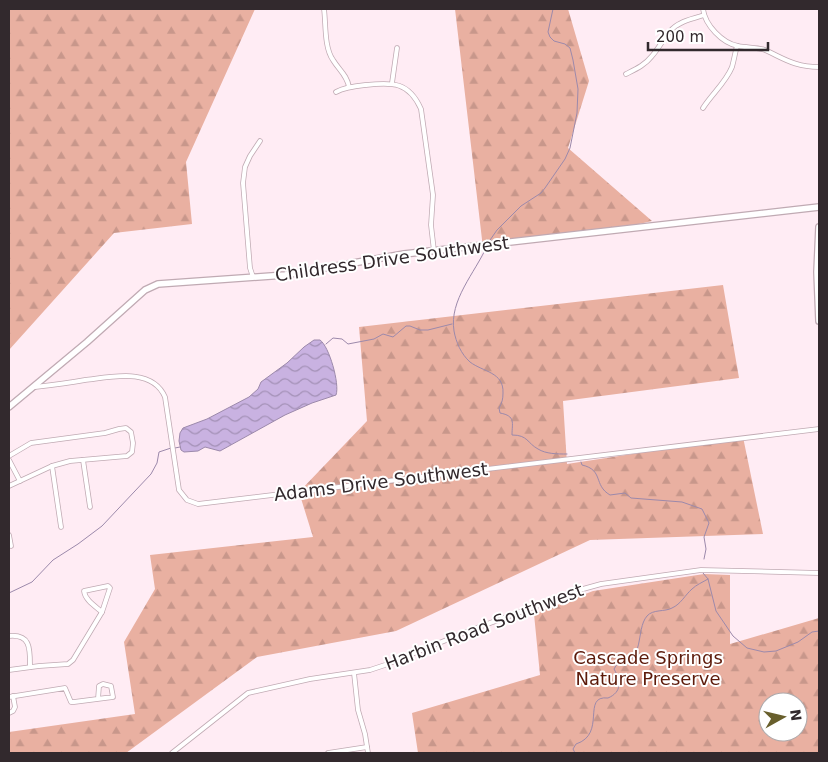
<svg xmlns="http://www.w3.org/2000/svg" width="828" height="762" font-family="'DejaVu Sans',sans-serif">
<defs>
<pattern id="forest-firs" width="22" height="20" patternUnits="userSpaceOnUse" patternTransform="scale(1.25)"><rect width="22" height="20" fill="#e9b0a1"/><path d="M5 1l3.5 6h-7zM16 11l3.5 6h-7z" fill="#c8978b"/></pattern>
<pattern id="water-waves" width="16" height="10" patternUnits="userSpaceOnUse" patternTransform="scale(1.25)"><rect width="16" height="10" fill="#c9b2e1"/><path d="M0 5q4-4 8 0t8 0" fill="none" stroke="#a491b7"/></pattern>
</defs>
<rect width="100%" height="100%" fill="#ffecf4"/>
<!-- forest -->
<g fill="url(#forest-firs)" fill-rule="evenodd">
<path d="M9,9H255L186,162L192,224L114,233L9,350Z"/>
<path d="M455,9H568L589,81L568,148L652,221L596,234L483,248Z"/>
<path d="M723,285L739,378L563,401L567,464L743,437L763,534L590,540L396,631L257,657L126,753H9V732L135,714L124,642L155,589L150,555L313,537L299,492L367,421L359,327Z"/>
<path d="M704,574L730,575V644L819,618V753H418L412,713L540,675L534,614L593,591ZM768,702H798V732H768Z"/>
</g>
<!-- water -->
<path fill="url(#water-waves)" stroke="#9c89ab" d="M314,340H320C329,346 340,384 336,395L312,403L285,415L220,451L205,447L198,451L184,452L181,450L179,441L180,433L183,428L207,419L249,397L258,389L261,382L287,363L304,347Z"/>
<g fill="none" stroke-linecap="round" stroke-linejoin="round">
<!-- stream -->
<g stroke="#9c89ab" stroke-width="1">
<path d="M488,243L497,230L521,206L541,193L545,188L565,159L570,148L577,113L578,89L573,60L570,48L565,44L554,41L550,37L548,32L553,9"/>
<path d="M487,246C475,273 449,300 454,331C456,342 461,354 470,362C483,372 504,372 503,393C503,399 502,403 499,408L500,413C516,416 512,423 512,435C528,435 527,443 538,449C546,454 557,454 567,454"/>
<path d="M326,344L333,338L342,339L348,344L374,339L383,334L393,337L406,326H410L420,330H428L452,324"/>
<path d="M175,448L180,447"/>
<path d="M581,462L582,465C604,470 593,485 610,495L625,493L631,498L682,502L702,509L709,523L704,537L706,549L704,559"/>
<path d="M703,573L708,579L716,611L733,636L747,648L764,652L776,651L798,642L812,632L819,631"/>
<path d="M9,593L32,582L53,560L78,544L102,526L151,474L157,463L159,452L171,448"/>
<path d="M575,753L573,749L576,744C607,734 581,695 608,698C622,692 621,681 614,669L617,664C646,663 635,630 647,616C653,609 665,612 672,608C681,604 685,595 692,589C696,585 703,582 708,579"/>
</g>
<defs>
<g id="street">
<path d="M324,9C326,24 324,47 333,60C339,70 347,75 349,87"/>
<path d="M703,9C705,25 722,43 738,46C747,48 757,47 765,50C785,59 795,67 819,67"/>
<path d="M626,74C636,69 645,65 652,56C662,45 667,29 681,23C688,19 696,18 704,15"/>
<path d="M392,83L397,48"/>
<path d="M336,92C345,87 356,86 366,85C393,82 409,82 421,109L433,195L431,225L434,251"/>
<path d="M703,108C712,94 726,82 732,67C734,60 735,53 737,46"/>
<path d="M253,277L250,268L243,183L245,167L250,156L260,141"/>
<path d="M35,387C52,385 68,383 85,380C111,377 152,367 165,397L179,490L187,500L198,504L819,429"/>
<path d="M9,456L31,443L105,433L119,429L126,428L131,432L133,443L132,452L127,456L70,461L52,466L9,486"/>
<path d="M9,460L20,481"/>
<path d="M83,460L90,507"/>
<path d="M52,466L61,527"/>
<path d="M9,535L11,546"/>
<path d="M108,586L110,588L102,612C95,606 85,600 84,591Z"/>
<path d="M9,636C31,634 30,649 30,667"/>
<path d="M9,670L39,666L68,664L73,660L102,612"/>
<path d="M354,673L358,710L365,734L368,753"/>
<path d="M9,697L65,688L71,702H74L113,697L111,686L103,684L99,686L98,699"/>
<path d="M9,713L13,711L15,707L13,696"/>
<path d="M172,753L248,693L310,679L370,670L385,665L471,630L583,589L601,584L701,570L819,573"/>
<path d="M328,753L367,747"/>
</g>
<g id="secondary">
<path d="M819,227L817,272L819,321"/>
<path d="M9,407L87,342L145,290L158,284L285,275L404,254L819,207"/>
</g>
</defs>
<!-- street casing -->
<use href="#street" stroke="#c0aab3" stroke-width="5.5"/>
<!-- secondary casing -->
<use href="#secondary" stroke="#c0aab3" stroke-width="8"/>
<!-- street -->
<use href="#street" stroke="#fff" stroke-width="4"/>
<!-- secondary -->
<use href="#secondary" stroke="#fff" stroke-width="5.5"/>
</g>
<g text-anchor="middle" stroke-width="4" stroke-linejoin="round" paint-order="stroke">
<!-- street labels -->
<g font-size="18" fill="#32292d" stroke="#fff">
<text transform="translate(392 259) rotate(-8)" y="6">Childress Drive Southwest</text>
<text transform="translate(381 482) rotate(-7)" y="6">Adams Drive Southwest</text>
<text transform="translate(484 627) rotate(-21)" y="6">Harbin Road Southwest</text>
</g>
<!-- park labels -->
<g font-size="18" fill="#5c1a0a" stroke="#fff">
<text x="648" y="664">Cascade Springs<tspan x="648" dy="21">Nature Preserve</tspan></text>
</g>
</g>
<!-- border -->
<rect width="828" height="762" fill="none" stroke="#32292d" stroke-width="20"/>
<!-- north arrow -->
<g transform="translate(783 717) rotate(82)"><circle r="24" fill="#ffffff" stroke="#ada9ab"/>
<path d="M0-4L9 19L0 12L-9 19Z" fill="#685f2c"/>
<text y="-8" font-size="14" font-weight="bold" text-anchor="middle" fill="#32292d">N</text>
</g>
<!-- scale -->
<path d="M648 42v8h120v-8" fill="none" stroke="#32292d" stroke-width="2.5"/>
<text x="656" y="42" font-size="15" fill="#32292d" stroke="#ffffff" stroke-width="4" paint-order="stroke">200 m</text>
</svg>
